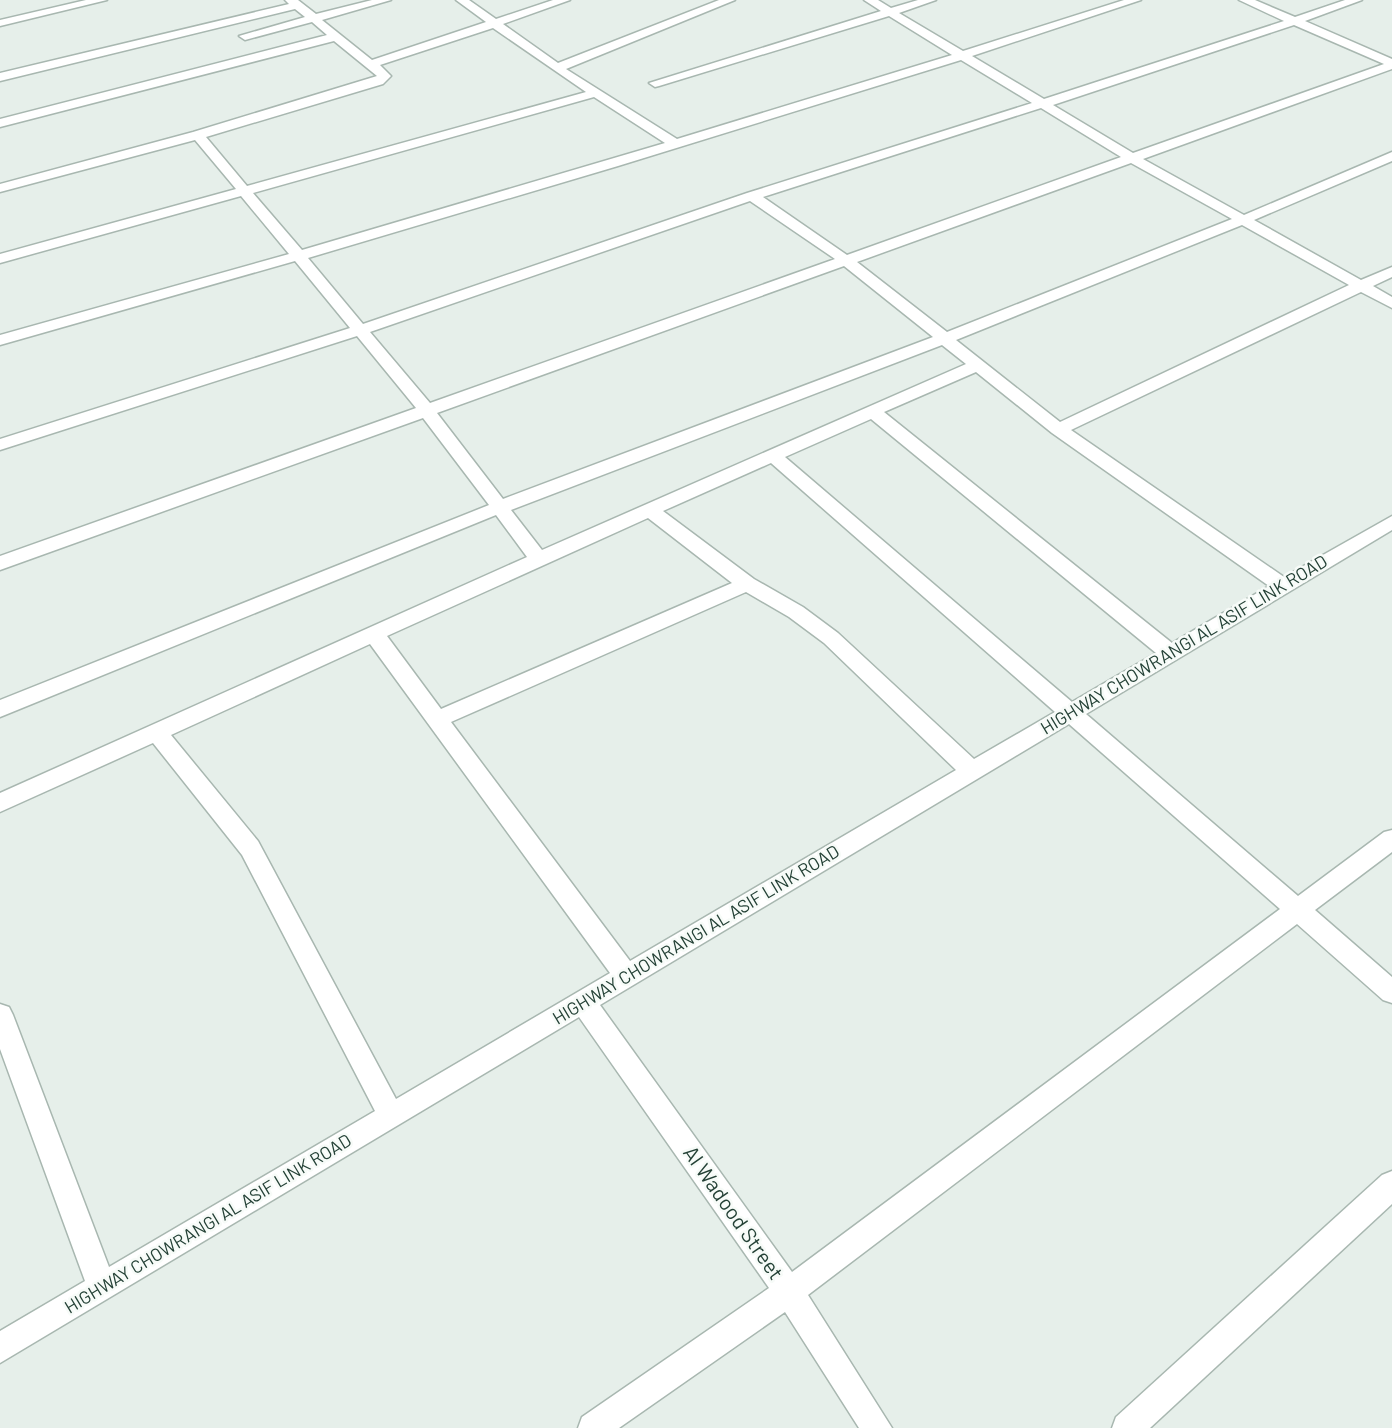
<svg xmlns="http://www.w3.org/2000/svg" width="1392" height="1428" font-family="Barlow,sans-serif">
<rect width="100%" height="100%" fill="#e6efea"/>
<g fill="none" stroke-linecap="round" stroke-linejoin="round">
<defs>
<g id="minor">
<path d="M86,0H107L0,26V20Z"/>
<path d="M285,0H298L316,14L372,0H391L322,20L372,60L486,22L456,0H469L496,19L553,0H570L503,24L558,63L719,0H735L566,69L677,139L952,55L889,16L659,86L655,87L649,83L881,11L864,0H878L891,8L918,0H936L899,13L963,51L1124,0H1141L972,56L1044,99L1284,21L1239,0H1255L1295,17L1345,0H1362L1305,21L1392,59V69L1143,159L1244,215L1392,152V161L1254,220L1361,280L1392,267V277L1373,286L1392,297V308L1361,292L1071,430L1284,577L1392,516V530L1086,714L1298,896L1384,832L1392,830V852L1315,910L1392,977V1003L1383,1000L1297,924L808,1295L892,1428H859L785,1312L619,1428H578L582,1417L769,1288L579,1017L0,1363V1331L85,1281L0,1049V1004L9,1007L13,1015L109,1267L375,1111L242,855L153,743L0,812V793L527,557L496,515L0,717V700L489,505L423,418L0,570V556L416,408L357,336L0,450V439L350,328L295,261L0,345V335L289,254L241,196L0,263V254L236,189L195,140L0,192V184L193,132L377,76L334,41L0,127V119L327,35L312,22L245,40L239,36L305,17L295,9L0,81V73L289,4ZM1294,25L1384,64L1133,153L1053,105ZM493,28L586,92L247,186L206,137L383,84L391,76L380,65ZM961,60L1032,103L747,193L363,324L308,258L618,166ZM594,97L665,143L302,250L253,193ZM1041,108L1121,157L847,255L763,197ZM1131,163L1232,219L947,332L857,262ZM750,201L835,259L430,403L370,332ZM1242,225L1349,285L1060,422L956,340ZM844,266L933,337L503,499L437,413ZM942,345L966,364L542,550L511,510ZM976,372L1052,433L1269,586L1172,643L884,412ZM871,419L1156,653L1072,702L785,457ZM771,463L1055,712L974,759L838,633L803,607L754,579L663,511ZM648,518L732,583L441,709L387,636ZM746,592L789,617L824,643L956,770L630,961L451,722ZM370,644L610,973L396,1099L258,841L171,735ZM1069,724L1280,909L792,1272L600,1005Z"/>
<path d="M1392,1171V1204L1150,1428H1112L1116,1417L1382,1175Z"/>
</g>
</defs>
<!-- minor casing -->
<use href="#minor" stroke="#a8b7b0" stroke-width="3"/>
<!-- minor -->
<use href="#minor" fill="#fff" fill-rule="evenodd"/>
</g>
<g text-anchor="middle" stroke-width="5" stroke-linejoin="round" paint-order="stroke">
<!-- street labels -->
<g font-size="18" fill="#244136" stroke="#f7fbf8">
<text transform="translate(1184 645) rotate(-31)" y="6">HIGHWAY CHOWRANGI AL ASIF LINK ROAD</text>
<text transform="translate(696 935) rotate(-31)" y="6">HIGHWAY CHOWRANGI AL ASIF LINK ROAD</text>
<text transform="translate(208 1224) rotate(-31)" y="6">HIGHWAY CHOWRANGI AL ASIF LINK ROAD</text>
</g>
<!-- near-street labels -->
<g font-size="21" fill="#244136" stroke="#f7fbf8">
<text transform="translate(733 1213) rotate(55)" y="7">Al Wadood Street</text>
</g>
</g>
</svg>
